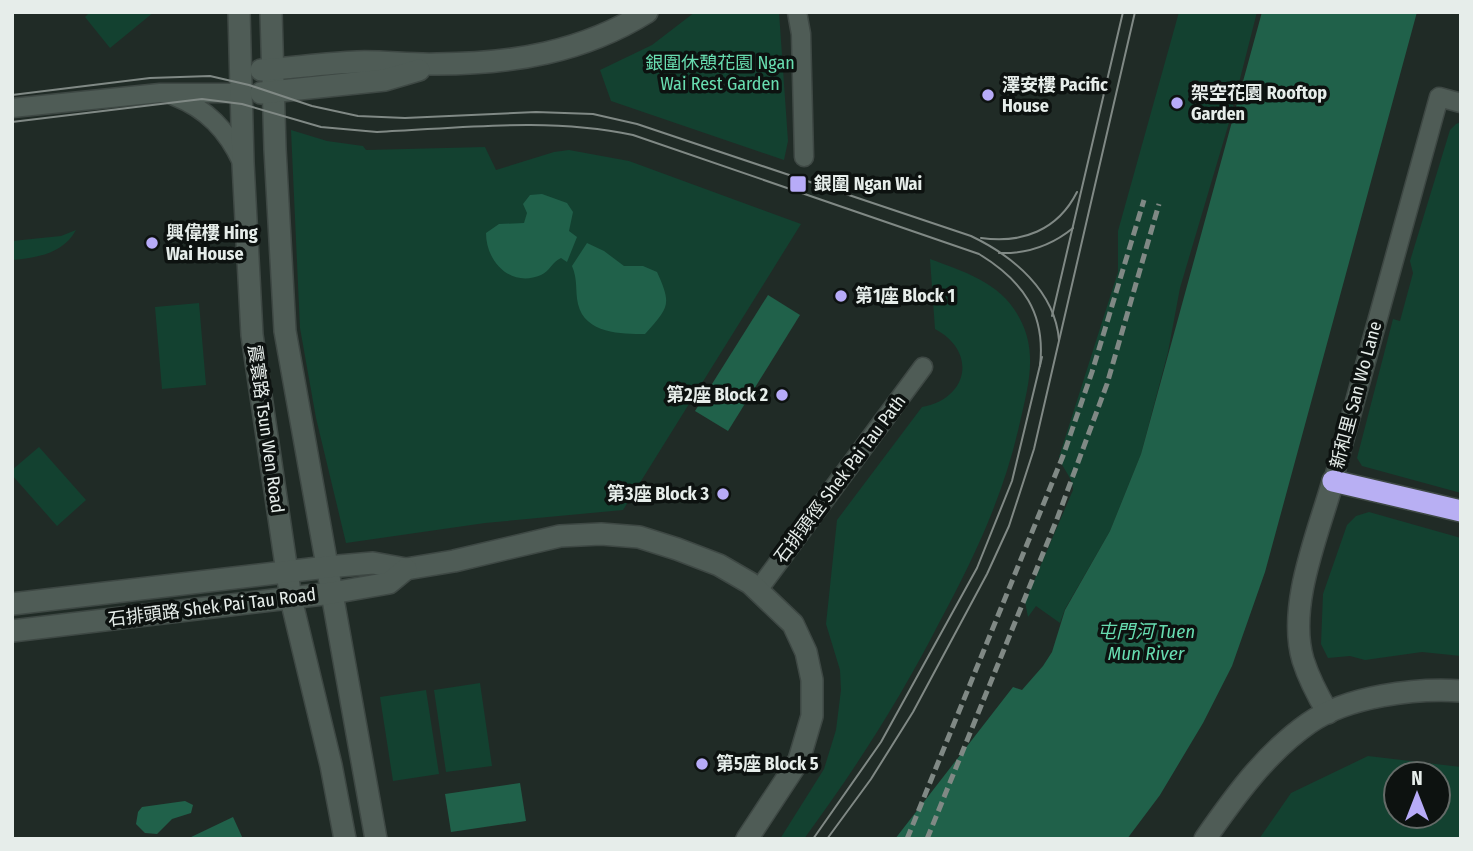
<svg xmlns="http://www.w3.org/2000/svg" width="1473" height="851" font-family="'Fira Sans Condensed','Noto Sans TC',sans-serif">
<rect width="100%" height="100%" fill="#202b26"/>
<!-- green -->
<g fill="#134130" fill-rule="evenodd">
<path d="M90,12H154L110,48L85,17Z"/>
<path d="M695,12H779L788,141L784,160L611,101L600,70L652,45Z"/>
<path d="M1179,12H1257L1228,126L1180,288L1168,352L1141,454L1110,531L1065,609L1060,623L1036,606L1028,617L1025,602L1073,490C1073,477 1062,469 1059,457L1118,272V231Z"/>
<path d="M1461,122V493L1362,466L1357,458L1393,319L1400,321L1413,273L1410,261L1450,130L1456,124Z"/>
<path d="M291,130L327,141L363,146L366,150L485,147L496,170L554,152L569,150L629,161L801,224L623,510L485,523L346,543L316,418L300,328Z"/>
<path d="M76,230C63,254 36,258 12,260V241L61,236Z"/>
<path d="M930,259C965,272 1002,283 1020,319C1038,353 1028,387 1020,422C1004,495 974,558 939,623C899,701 856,768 804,839H780L824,769L836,730L841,690L840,670L826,624L837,520L922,407C968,399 978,352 935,329Z"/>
<path d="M199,303L206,385L162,389L155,307Z"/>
<path d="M39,447L86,500L57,526L12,475V470Z"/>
<path d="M1369,512L1461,538V656L1422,652L1365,660L1350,656L1328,658L1321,644L1323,594L1347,525L1356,516Z"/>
<path d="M480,683L492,766L446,772L434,690Z"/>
<path d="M426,690L439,774L393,781L380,697Z"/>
<path d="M1368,756L1461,767V839H1259L1291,793ZM1396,774H1438V816H1396Z"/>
</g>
<!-- water -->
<g fill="#20614a">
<path d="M1262,12H1417L1265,572L1232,666L1203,723L1160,795L1127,839H895L1013,687L1022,690L1043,666L1052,652L1065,610L1110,531L1141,454Z"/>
<path d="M542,194L567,203L573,212L569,231L577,237L567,262L561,258C552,262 550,271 541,275C511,288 486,262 486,233L499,224L524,223L527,213L523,204L530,195Z"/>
<path d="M587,243L604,251L624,266H643L657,272C672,305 669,307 645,334C622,334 585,334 578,304C575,290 578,280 572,266Z"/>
<path d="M768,295L800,315L728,431L695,411Z"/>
<path d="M520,783L526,821L451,832L445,794Z"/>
<path d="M185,801L193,805L191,813L172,819L157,834L145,833L136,824L138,812L142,807Z"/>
<path d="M233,817L243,839H187Z"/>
</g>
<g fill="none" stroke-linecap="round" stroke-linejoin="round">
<defs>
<g id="street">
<path d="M797,12L801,34L804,157"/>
<path d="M174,96C207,109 227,130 242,162"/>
<path d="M12,108L160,93H242"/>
<path d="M1333,481L1439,97L1461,103"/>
<path d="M758,590L923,367"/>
</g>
<g id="secondary">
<path d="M239,12L243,163L252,335L291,599L331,765L345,839"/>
<path d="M271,12L275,149L285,331L376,839"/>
<path d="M261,70C293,68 325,63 357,62C384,61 410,65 437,64C512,64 583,52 647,12"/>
<path d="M261,93L385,80L419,70"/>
<path d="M12,604L327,567L373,563L406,569L454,561L560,536L601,534L639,537L677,549L719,565L750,583L793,624L806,652L812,680V716L799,760L747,839"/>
<path d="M12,631L332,593L389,583L406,569"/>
<path d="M1328,713C1318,696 1309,679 1303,660C1287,606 1318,534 1333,481"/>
<path d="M1205,839C1235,796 1266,753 1309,723C1348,696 1415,688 1461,691"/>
</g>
<path id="highway" d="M1333,481L1461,511"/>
</defs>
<!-- street casing -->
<use href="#street" stroke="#3e4844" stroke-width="21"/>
<!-- secondary casing -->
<use href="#secondary" stroke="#3e4844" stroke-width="24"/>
<!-- highway casing -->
<use href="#highway" stroke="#3e4844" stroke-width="24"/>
<!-- street -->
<use href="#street" stroke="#4f5c56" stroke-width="18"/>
<!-- secondary -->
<use href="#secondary" stroke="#4f5c56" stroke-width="21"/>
<!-- highway -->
<use href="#highway" stroke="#b8aff3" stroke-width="21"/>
<!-- tram -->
<g stroke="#808985" stroke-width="2">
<path d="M12,95L150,78L210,76L249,85L312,106L358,116L405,118L536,112L593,114L637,124L971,236C1013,256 1055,291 1059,340"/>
<path d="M12,122L202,99L242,104L321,127L377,132C463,128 548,117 633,135L979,254C1023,281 1046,313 1040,366"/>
<path d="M981,238C1022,244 1058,230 1077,192"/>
<path d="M999,253C1027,254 1051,246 1073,228"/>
<path d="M1052,316L1123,12"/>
<path d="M813,839L881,742L977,568L1012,481L1042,357"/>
<path d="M827,839L871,779L913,712L987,574L1009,526L1034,449L1135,12"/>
</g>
<!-- rail -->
<g stroke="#808985" stroke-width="5" stroke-dasharray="10 5" stroke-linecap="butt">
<path d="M907,839L1063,456L1092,372L1144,200"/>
<path d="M927,839L1057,519L1107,384L1159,204"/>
</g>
</g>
<!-- markers -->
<g fill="#b7abf8" stroke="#0d1210" stroke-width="2.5">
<circle cx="988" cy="95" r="7"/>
<circle cx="1177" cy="103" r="7"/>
<rect x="789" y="175" width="18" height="18" rx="3.5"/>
<circle cx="152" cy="243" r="7"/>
<circle cx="841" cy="296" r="7"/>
<circle cx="782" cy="395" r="7"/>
<circle cx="723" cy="494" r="7"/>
<circle cx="702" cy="764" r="7"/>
</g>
<g text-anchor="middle" stroke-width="7" stroke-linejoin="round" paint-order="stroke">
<!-- park labels -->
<g font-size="18" fill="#68ddb0" stroke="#0d1210">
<text x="720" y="69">銀圍休憩花園 Ngan<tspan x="720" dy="21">Wai Rest Garden</tspan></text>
</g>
<!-- poi labels -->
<g font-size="18" font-weight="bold" fill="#e6edea" stroke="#0d1210" text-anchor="start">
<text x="1002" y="91">澤安樓 Pacific<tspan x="1002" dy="21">House</tspan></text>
<text x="1191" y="99">架空花園 Rooftop<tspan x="1191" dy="21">Garden</tspan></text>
<text x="814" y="190">銀圍 Ngan Wai</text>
<text x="166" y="239">興偉樓 Hing<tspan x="166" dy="21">Wai House</tspan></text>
<text x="855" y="302">第1座 Block 1</text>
<text x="768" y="401" text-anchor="end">第2座 Block 2</text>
<text x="709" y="500" text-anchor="end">第3座 Block 3</text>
<text x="716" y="770">第5座 Block 5</text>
</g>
<!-- street labels -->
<g font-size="18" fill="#e6edea" stroke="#0d1210">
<text transform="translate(1356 395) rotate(-75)" y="6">新和里 San Wo Lane</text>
<text transform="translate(266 429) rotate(82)" y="6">震寰路 Tsun Wen Road</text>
<text transform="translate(840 479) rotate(-53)" y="6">石排頭徑 Shek Pai Tau Path</text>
<text transform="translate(212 607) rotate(-7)" y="6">石排頭路 Shek Pai Tau Road</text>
</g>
<!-- water labels -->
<g font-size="19" font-style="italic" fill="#67dcb0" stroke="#0d1210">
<text x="1146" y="638">屯門河 Tuen<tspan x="1146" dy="22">Mun River</tspan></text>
</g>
</g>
<!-- border -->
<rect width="1473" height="851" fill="none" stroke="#e6edea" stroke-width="28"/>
<!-- north arrow -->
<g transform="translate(1417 795)"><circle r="33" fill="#0d1210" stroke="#646a67" stroke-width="2"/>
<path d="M0-5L12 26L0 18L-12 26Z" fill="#b7abf8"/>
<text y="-10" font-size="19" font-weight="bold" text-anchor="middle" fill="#e6edea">N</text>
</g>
</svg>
